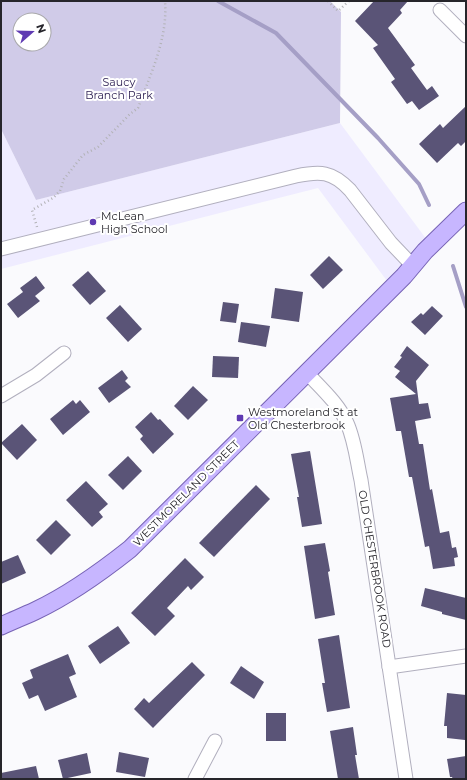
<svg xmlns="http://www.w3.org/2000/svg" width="467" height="780" font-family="Montserrat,sans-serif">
<rect width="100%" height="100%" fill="#fafafd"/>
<!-- built -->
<path fill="#efecff" d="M340,123L430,244L390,285L318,188L1,269V129L36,200Z"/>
<!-- green -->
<path fill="#d0cbe8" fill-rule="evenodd" d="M1,1H330L341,12L340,123L36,200L1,129ZM20,20H44V44H20Z"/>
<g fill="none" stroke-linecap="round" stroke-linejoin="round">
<!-- stream -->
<g stroke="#a59fc6" stroke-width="4">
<path d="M218,1L276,33L378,138L419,184L429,205"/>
<path d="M453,266L466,307"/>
</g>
</g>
<!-- building -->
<g fill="#5a5477">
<path d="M374,1H408L400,10L402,13L388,28L415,65L411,68L427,90L432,86L439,96L419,110L412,101L407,104L391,82L395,79L373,48L378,45L355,21Z"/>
<path d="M466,106V141L461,146L458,143L437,163L419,144L440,124L443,128Z"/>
<path d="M329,256L343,270L323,289L310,275Z"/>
<path d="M88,271L106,291L90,305L72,285Z"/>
<path d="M36,276L45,288L35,296L40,301L18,318L7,304L23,292L20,288Z"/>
<path d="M275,288L303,292L299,322L271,318Z"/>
<path d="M223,302L239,304L236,323L220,321Z"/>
<path d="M120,305L142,329L128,342L106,318Z"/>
<path d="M432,306L443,316L425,335L411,322L421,313L423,315Z"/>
<path d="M241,322L270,326L266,347L238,342Z"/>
<path d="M407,346L429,365L416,381L419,404L428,403L431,418L415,421L419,444H423L430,490L432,489L440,533L449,531L452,548L456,547L458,557L454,558L455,566L433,569L429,546L425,547L412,477H409L401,431H396L390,398L416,394L395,377L400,371L394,367L402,357L400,356Z"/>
<path d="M213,356L239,357L238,378L212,377Z"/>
<path d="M122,370L128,378L125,381L131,387L109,403L98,388Z"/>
<path d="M193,386L208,400L188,420L174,406Z"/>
<path d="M73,400L76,404L80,400L90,412L63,435L50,419Z"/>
<path d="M151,412L158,420L160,419L174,434L153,454L140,439L143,436L135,427Z"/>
<path d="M22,424L37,440L17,460L1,443Z"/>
<path d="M310,451L322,524L302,527L297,497H299L291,454Z"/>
<path d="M128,456L142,471L123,490L108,475Z"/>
<path d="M86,481L108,504L99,512L103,517L92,527L66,500Z"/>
<path d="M256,485L270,499L214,557L199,543Z"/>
<path d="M56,520L71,535L51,555L36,540Z"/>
<path d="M325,543L330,571L328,572L335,615L315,619L304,546Z"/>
<path d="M18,555L26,573L1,584V562Z"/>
<path d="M185,558L204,577L191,590L188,586L167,608L175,616L155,636L131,613Z"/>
<path d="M425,588L466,598V620L442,614V612L421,606Z"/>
<path d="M118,626L130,643L100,664L88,646Z"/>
<path d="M339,635L350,708L327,712L322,683H325L318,639Z"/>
<path d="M68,654L76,674L69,677L77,697L45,711L38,695L29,699L22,683L33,678L30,670Z"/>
<path d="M192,662L205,675L153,728L134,709L144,698L149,703Z"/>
<path d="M241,666L264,682L254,699L230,683Z"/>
<path d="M447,693L466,695L465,740L447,738V726H444Z"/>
<rect x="266" y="713" width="20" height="28"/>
<path d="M353,727L357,755H355L359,779H338L330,731Z"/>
<path d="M119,752L149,758L145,777L116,772Z"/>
<path d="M87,753L91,773L63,779L58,760Z"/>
<path d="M466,756V779H453L452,777H450L447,759Z"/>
<path d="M36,766L39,779H1V773Z"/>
</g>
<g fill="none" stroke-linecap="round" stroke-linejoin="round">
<defs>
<g id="minor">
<path d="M440,10L466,36"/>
<path d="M1,249L296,176C320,171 332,171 350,190L391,243L413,266"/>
<path d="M307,373C321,388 339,404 347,423C355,441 357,462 361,480L406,779"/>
<path d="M1,396L36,375L64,353"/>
<path d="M389,667L466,656"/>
<path d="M195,779L215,741"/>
</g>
<path id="major" d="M1,626C12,621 24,616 35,611C69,595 101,572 130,549L404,276L425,251L466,211"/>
</defs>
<!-- minor casing -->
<use href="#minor" stroke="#b1afbe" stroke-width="15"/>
<!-- major casing -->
<use href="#major" stroke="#7763b5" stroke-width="19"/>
<!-- path -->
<g stroke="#b2b2b6" stroke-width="2.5" stroke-dasharray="1 3" stroke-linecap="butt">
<path d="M328,1L338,11L349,1"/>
<path d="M37,227L32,210L53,198L60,191L64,179L83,155L98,147L130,114L138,108C151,73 168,38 165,1"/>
</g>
<!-- minor -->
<use href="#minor" stroke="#fff" stroke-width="13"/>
<!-- major -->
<use href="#major" stroke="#c7b6ff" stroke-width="17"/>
</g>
<!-- markers -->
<g fill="#5f3ab2" stroke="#fff" stroke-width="1.5">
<circle cx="93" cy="222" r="4"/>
<rect x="236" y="414" width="8" height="8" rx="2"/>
</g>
<g text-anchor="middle" stroke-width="4" stroke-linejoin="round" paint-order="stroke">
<!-- park labels -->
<g font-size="11" fill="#302355" stroke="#fff">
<text x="119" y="86">Saucy<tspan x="119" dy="13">Branch Park</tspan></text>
</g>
<!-- poi labels -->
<g font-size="11" fill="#26252b" stroke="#fff" text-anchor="start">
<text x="101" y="220">McLean<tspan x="101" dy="13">High School</tspan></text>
<text x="248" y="416">Westmoreland St at<tspan x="248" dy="13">Old Chesterbrook</tspan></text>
</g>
<!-- street labels -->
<g font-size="11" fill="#26252b" stroke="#fff">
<text transform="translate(186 493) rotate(-45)" y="4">WESTMORELAND STREET</text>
<text transform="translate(375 569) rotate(81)" y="4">OLD CHESTERBROOK ROAD</text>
</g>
</g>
<!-- border -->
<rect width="467" height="780" fill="none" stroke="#26252b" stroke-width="4"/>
<!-- north arrow -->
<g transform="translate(32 32) rotate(70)"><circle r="19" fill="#ffffff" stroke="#a8a8aa"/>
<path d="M0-3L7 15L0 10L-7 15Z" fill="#5f3ab2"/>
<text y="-6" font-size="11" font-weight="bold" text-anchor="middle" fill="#26252b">N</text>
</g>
</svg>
